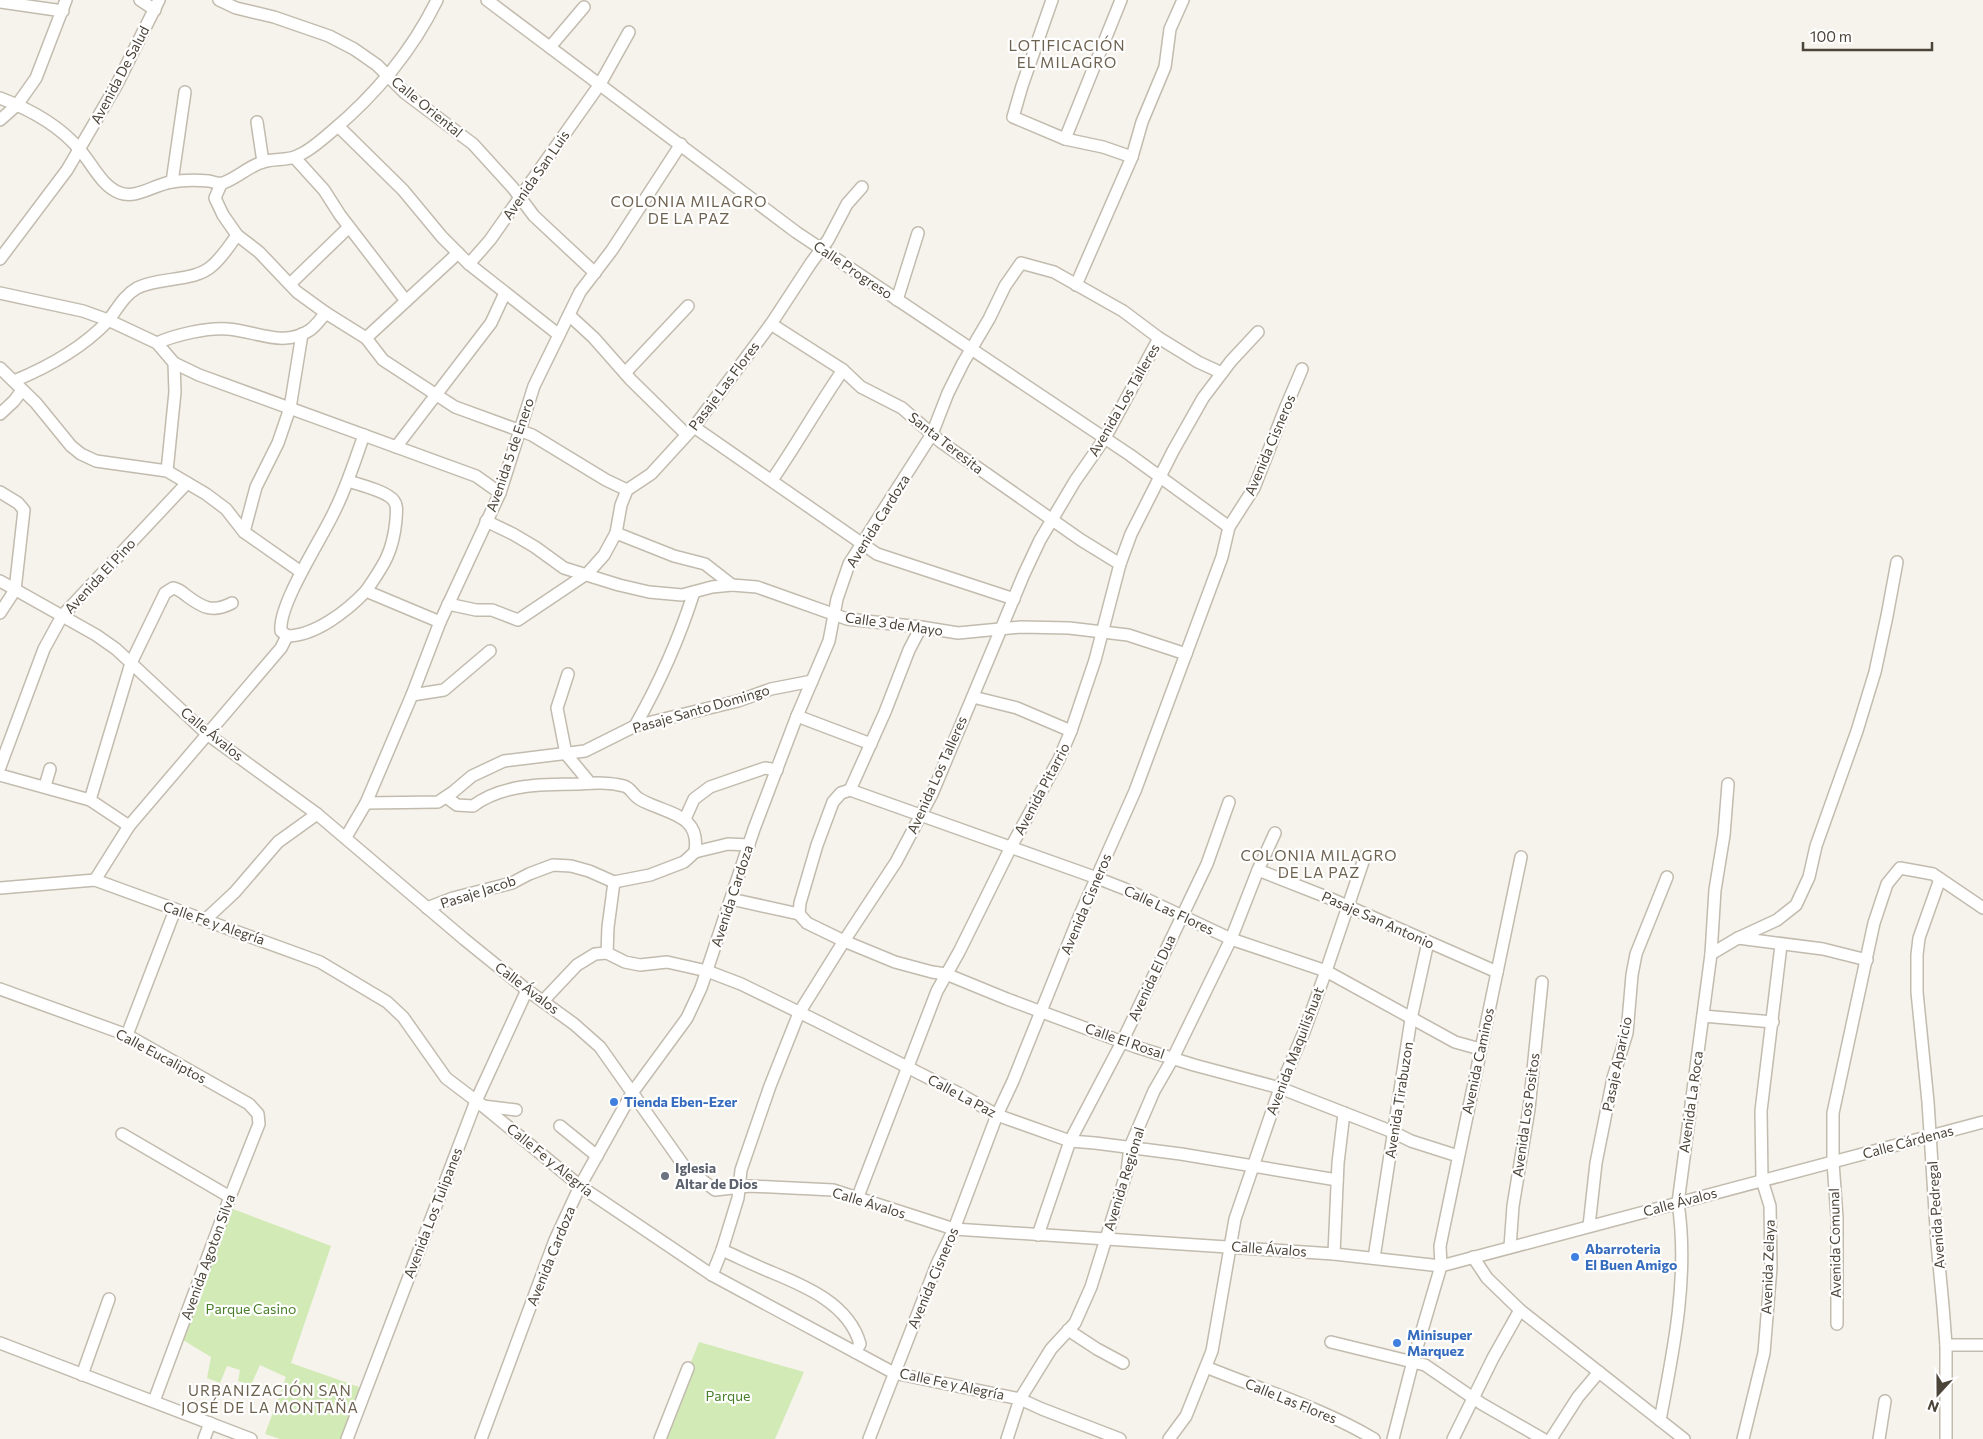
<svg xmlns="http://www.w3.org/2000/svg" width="1983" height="1439" font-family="Commissioner,sans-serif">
<rect width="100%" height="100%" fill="#f6f3ec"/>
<!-- green -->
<g fill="#d2eab5">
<path d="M233,1209L331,1246L291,1363L362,1388L342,1439H280L265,1434L286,1377L260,1365L251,1385L238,1381L240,1370L227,1366L220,1383L207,1378L211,1357L178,1337Z"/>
<path d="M699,1342L804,1372L775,1439H660Z"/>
</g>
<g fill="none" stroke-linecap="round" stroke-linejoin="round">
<defs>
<g id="minor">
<path d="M140,0L155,10"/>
<path d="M219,0L236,8L274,17L329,36L354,49L377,65L405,93L473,144L513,188L534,216L595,273"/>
<path d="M487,0L796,232L1130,455L1229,527"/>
<path d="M1052,0L1022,86L1013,117L1065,139L1103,147L1132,157"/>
<path d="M0,2L63,11"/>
<path d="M550,47L584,7"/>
<path d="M0,98C29,109 59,125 79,149C92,163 101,186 120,193C136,199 154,185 171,182C183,180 196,180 209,181C213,182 219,184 223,183C237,178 249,166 263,162C274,158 287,161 297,156C310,151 320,141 331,132C374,96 412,51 437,0"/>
<path d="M0,120L17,105L36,78L66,0"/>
<path d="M257,122L263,162"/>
<path d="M338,126L403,190L442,237L469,264L559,335"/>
<path d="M1065,139L1121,0"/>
<path d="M295,158L324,190L340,215L406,301"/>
<path d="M172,182L185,92"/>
<path d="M221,184L215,198L223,215L237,235L259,252L297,292L326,313L366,338L383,360L455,407L532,435L606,480L627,490"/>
<path d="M0,259L67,170L116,86L159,0"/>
<path d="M469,264L490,240L600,84L629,32"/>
<path d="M290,284L349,227"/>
<path d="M1076,285L1132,157L1142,122L1165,67L1170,29L1183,0"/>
<path d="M0,293L83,311L108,320L157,343L174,363L175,392L167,471"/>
<path d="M897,300L918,233"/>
<path d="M569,315L594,338L631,380L686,434"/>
<path d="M771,324L843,370L861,387L902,408L941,442L1081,540L1120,564"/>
<path d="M366,338L458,253"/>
<path d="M157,343C175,335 208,327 228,329C256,331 284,348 310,330C316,326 321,318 326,313"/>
<path d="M174,363L199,375L476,476L500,493"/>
<path d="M0,368L36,403L71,446L81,454L96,461L167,471L206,494L226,509L244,532L301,572"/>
<path d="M625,373L688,306"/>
<path d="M14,381C48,367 81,349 107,322C117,310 123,296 137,288C161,276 194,283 213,265C223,256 230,245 237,235"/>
<path d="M0,414L14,401L22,390"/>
<path d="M694,427L877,554L1014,599"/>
<path d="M396,447L491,323L505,293"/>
<path d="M772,480C797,444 818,406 843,370"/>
<path d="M348,481C358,484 389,492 394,501C398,506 396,514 396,520C393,552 384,565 366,591"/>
<path d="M0,492L18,503L24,510L15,590L0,613"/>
<path d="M486,521L513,534L535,547L564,568L619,585L649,592L682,595L712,587L732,585"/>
<path d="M244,532L256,487L278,443L290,408L302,334"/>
<path d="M616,533L674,556L705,564L732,585L757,587L847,619L921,627L958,633L1021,627L1069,628L1128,635L1186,654"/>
<path d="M0,581L96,635L116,649L207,734L317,814L464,939L527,990L574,1024L600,1047L684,1166L715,1190L750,1186L833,1190L954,1229L1334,1254L1441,1266L1983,1122"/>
<path d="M448,604L476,610H492L518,620L588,573L604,555L616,533L621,505L627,490L651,474L694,427L771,324L811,263L828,240L847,204L862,187"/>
<path d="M287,636L281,631C278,604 323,537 335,510C347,486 355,460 364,435"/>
<path d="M287,636C315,636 347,611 366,591L440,622"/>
<path d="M568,674L557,708L566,754L590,783"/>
<path d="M412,695L444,690L490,651"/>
<path d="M973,697L1017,708L1071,731"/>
<path d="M797,716L871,744"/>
<path d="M635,726C659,684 679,639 694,592"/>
<path d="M0,767L44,649L62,616L187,483"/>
<path d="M0,775L90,800L129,826"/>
<path d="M45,786L50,769"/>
<path d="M850,790L1097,878L1125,889L1231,939L1326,971L1455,1042L1480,1049"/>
<path d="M446,797L457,805L473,806C502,784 543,784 579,784C594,783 609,782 624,786C631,788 633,795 638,798C642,801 647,803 652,805C676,815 700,819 695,852"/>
<path d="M90,800L131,663L165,593L173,588C179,589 182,592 187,596C203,608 213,613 232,603"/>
<path d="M366,803L438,802L453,792L472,776L504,761L585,751L635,726L738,701L771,689L812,681"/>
<path d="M685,819L694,799L710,787L765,768L777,770"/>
<path d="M346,837L366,803L412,695L440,622L500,493L534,386L580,292L612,250L681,144"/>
<path d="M695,852L728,844L749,845"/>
<path d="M1258,870L1329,898L1497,972"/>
<path d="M1940,879L1919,938L1917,955V992L1928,1102L1937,1243L1943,1306L1946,1345V1439"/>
<path d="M95,880L129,826L281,648L287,636"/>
<path d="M614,882L608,927L607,953L625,962L640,965L667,962L707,971L741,984L819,1022L960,1094L997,1115L1070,1141L1095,1143L1181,1154L1337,1180"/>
<path d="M0,888L95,880L320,962L387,1002L403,1017L446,1078L483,1106L580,1186L712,1275L894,1373L1020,1399L1042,1409L1120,1439"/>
<path d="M731,899L799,914"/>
<path d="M427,908L453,898L512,883L529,874L553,865L571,866L589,871L614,882L650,875L684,862L695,852"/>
<path d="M799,914L807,923L844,941L895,962L932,972L946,974L1007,999L1136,1047L1194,1065L1280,1088L1393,1132L1411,1141L1458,1156"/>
<path d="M799,914L800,903L817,845L833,802L841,793L850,790L885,712L909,650L921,627"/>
<path d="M206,919L235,892L278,842L317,814"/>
<path d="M1738,938L1823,949L1867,960"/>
<path d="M1711,954L1738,938L1777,920L1796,905L1809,877L1816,846L1857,731L1875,672L1887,616L1897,562"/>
<path d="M0,989L127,1035L249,1104L258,1114L259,1124L230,1197L154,1401"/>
<path d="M543,1001L577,965L595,954L607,953"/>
<path d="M1703,1016L1773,1022"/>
<path d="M127,1035L175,910"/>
<path d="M483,1106L516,1110"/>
<path d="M560,1126L597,1156"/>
<path d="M122,1134L230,1197"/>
<path d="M857,1199L937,991L959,952L1011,847L1059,759L1071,731L1095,660L1120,564L1131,534L1173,451L1203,398L1231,361L1258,332"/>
<path d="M1589,1226L1596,1163L1613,1078L1627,1033L1632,975L1636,954L1667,877"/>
<path d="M1038,1235L1070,1141L1122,1042L1207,864L1229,802"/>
<path d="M1510,1247L1513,1206L1529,1109L1542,982"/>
<path d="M722,1250C738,1257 754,1265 771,1272C805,1286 849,1304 860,1344L855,1352"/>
<path d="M1334,1254L1338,1163L1344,1113"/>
<path d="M1473,1257L1487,1278L1520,1310L1684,1439"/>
<path d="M1374,1258L1411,1019L1428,942"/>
<path d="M712,1275L722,1250L738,1198L741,1170L770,1086L799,1013L844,941L896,862L932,794L1024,574L1040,540L1075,481L1105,438L1159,338"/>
<path d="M1837,1324V1218L1833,1162V1113L1874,923L1887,884L1900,868L1933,874L1983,908"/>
<path d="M1068,1330L1097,1349L1123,1363"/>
<path d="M1331,1342L1425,1365L1482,1404L1543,1439"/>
<path d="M0,1343L251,1439"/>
<path d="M1946,1345H1983"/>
<path d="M1206,1367C1262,1390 1322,1408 1374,1439"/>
<path d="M82,1375L109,1299"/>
<path d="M1660,1420C1674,1349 1689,1274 1678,1203L1711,954L1715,890L1724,835L1728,784"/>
<path d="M204,1439L210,1423"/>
<path d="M347,1439L476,1101L527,990"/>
<path d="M481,1439L555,1240L580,1186L632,1093L687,1018L701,988L754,829L797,716L829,641L837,599L849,564L932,434L948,393L963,363L989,319L1005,286L1021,263L1054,272L1123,311L1159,338L1198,362L1222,373"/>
<path d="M660,1439L688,1368"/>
<path d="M869,1439L937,1264L954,1229L997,1115L1013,1081L1079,917L1135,791L1222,557L1229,527L1254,488L1285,409L1302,369"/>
<path d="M1007,1439L1020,1399L1051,1349L1075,1323L1091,1287L1127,1171L1130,1147L1154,1091L1173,1058L1231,939L1258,870L1275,833"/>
<path d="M1169,1439L1186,1416L1212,1351L1235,1219L1280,1088L1304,1032L1326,971L1365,856"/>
<path d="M1393,1439L1413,1361L1441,1266L1440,1246L1521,857"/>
<path d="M1453,1439L1493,1358L1520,1310"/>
<path d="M1551,1439L1578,1397L1599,1372"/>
<path d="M1743,1439L1764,1353L1771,1267L1770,1206L1762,1180L1761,1111L1781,945"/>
<path d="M1879,1439L1885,1401"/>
</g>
</defs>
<!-- minor casing -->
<use href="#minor" stroke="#c2bbae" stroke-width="14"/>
<!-- minor -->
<use href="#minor" stroke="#fff" stroke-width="11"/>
</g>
<!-- markers -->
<g fill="#3f7fe0" stroke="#fff" stroke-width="2">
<circle cx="614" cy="1102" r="5"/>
<circle cx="1575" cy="1257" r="5"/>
<circle cx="1397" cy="1343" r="5"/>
</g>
<circle fill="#6b7280" stroke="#fff" stroke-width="2" cx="665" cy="1176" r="5"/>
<g text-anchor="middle" stroke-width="4.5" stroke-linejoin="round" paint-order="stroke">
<!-- street labels -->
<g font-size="14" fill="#4b4439" stroke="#fff">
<text transform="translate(120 75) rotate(-62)" y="5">Avenida De Salud</text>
<text transform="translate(427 107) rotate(39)" y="5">Calle Oriental</text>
<text transform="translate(536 175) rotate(-55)" y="5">Avenida San Luis</text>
<text transform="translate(853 270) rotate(34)" y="5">Calle Progreso</text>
<text transform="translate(724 386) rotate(-53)" y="5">Pasaje Las Flores</text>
<text transform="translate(1124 400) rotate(-60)" y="5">Avenida Los Talleres</text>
<text transform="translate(946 443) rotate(38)" y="5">Santa Teresita</text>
<text transform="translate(1270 445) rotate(-67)" y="5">Avenida Cisneros</text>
<text transform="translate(510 455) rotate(-71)" y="5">Avenida 5 de Enero</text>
<text transform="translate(878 521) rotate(-58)" y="5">Avenida Cardoza</text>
<text transform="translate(100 576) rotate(-47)" y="5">Avenida El Pino</text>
<text transform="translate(894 624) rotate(8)" y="5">Calle 3 de Mayo</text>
<text transform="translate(701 709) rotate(-16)" y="5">Pasaje Santo Domingo</text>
<text transform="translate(212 734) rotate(39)" y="5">Calle Ávalos</text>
<text transform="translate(937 775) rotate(-66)" y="5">Avenida Los Talleres</text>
<text transform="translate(1042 789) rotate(-62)" y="5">Avenida Pitarrio</text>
<text transform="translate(478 892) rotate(-18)" y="5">Pasaje Jacob</text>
<text transform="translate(732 896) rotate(-72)" y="5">Avenida Cardoza</text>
<text transform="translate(1086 904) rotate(-67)" y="5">Avenida Cisneros</text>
<text transform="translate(1169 910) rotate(25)" y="5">Calle Las Flores</text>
<text transform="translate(1378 920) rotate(24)" y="5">Pasaje San Antonio</text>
<text transform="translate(214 923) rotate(19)" y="5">Calle Fe y Alegría</text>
<text transform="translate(1152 978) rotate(-65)" y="5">Avenida El Dua</text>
<text transform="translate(527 988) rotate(37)" y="5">Calle Ávalos</text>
<text transform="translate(1125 1041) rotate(19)" y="5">Calle El Rosal</text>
<text transform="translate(1295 1051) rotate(-69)" y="5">Avenida Maquilishuat</text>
<text transform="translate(161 1056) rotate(28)" y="5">Calle Eucaliptos</text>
<text transform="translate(1478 1061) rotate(-78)" y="5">Avenida Caminos</text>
<text transform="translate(1617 1064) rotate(-78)" y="5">Pasaje Aparicio</text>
<text transform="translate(962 1096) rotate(28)" y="5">Calle La Paz</text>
<text transform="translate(1399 1100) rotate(-81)" y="5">Avenida Tirabuzon</text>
<text transform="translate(1691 1102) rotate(-82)" y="5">Avenida La Roca</text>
<text transform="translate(1526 1115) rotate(-82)" y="5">Avenida Los Positos</text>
<text transform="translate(1908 1142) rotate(-15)" y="5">Calle Cárdenas</text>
<text transform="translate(550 1160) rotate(39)" y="5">Calle Fe y Alegría</text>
<text transform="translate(1124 1179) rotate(-73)" y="5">Avenida Regional</text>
<text transform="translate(1680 1202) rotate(-15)" y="5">Calle Ávalos</text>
<text transform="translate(869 1203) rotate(17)" y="5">Calle Ávalos</text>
<text transform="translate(433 1213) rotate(-69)" y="5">Avenida Los Tulipanes</text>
<text transform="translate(1936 1215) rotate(-94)" y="5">Avenida Pedregal</text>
<text transform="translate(1835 1243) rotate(-91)" y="5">Avenida Comunal</text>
<text transform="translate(1269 1249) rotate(4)" y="5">Calle Ávalos</text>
<text transform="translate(551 1256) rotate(-68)" y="5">Avenida Cardoza</text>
<text transform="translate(208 1257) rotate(-70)" y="5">Avenida Agoton Silva</text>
<text transform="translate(1768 1267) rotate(-88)" y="5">Avenida Zelaya</text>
<text transform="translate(933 1278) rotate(-67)" y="5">Avenida Cisneros</text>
<text transform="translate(952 1384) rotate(12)" y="5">Calle Fe y Alegría</text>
<text transform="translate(1291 1401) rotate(22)" y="5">Calle Las Flores</text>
</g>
<!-- shop labels -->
<g font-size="14" font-weight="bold" fill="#366cbe" stroke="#fff" text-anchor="start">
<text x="624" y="1107">Tienda Eben-Ezer</text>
<text x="1585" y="1254">Abarroteria<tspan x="1585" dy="16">El Buen Amigo</tspan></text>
<text x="1407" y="1340">Minisuper<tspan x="1407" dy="16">Marquez</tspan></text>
</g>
<!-- worship labels -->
<g font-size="14" font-weight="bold" fill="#5b616d" stroke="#fff" text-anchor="start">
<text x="675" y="1173">Iglesia<tspan x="675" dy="16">Altar de Dios</tspan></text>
</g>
<!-- park labels -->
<g font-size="14" fill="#4a7f2a" stroke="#fff">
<text x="251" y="1314">Parque Casino</text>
<text x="728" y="1401">Parque</text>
</g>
<!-- neighbourhood labels -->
<g font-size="15" letter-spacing="1" fill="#6e6250" stroke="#fff">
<text x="1067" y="51">LOTIFICACIÓN<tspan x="1067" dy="17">EL MILAGRO</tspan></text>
<text x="689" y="207">COLONIA MILAGRO<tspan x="689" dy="17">DE LA PAZ</tspan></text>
<text x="1319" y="861">COLONIA MILAGRO<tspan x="1319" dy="17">DE LA PAZ</tspan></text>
<text x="270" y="1396">URBANIZACIÓN SAN<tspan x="270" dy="17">JOSÉ DE LA MONTAÑA</tspan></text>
</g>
</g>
<!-- north arrow -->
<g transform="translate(1938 1394) rotate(201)" stroke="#ffffff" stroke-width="4" paint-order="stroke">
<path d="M0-4L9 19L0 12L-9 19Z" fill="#4b4439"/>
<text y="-8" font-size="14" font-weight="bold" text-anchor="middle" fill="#4b4439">N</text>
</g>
<!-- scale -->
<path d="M1803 42v8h129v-8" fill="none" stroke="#4b4439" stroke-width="2.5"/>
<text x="1810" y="42" font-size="15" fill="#4b4439" stroke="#ffffff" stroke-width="4" paint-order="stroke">100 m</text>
</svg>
